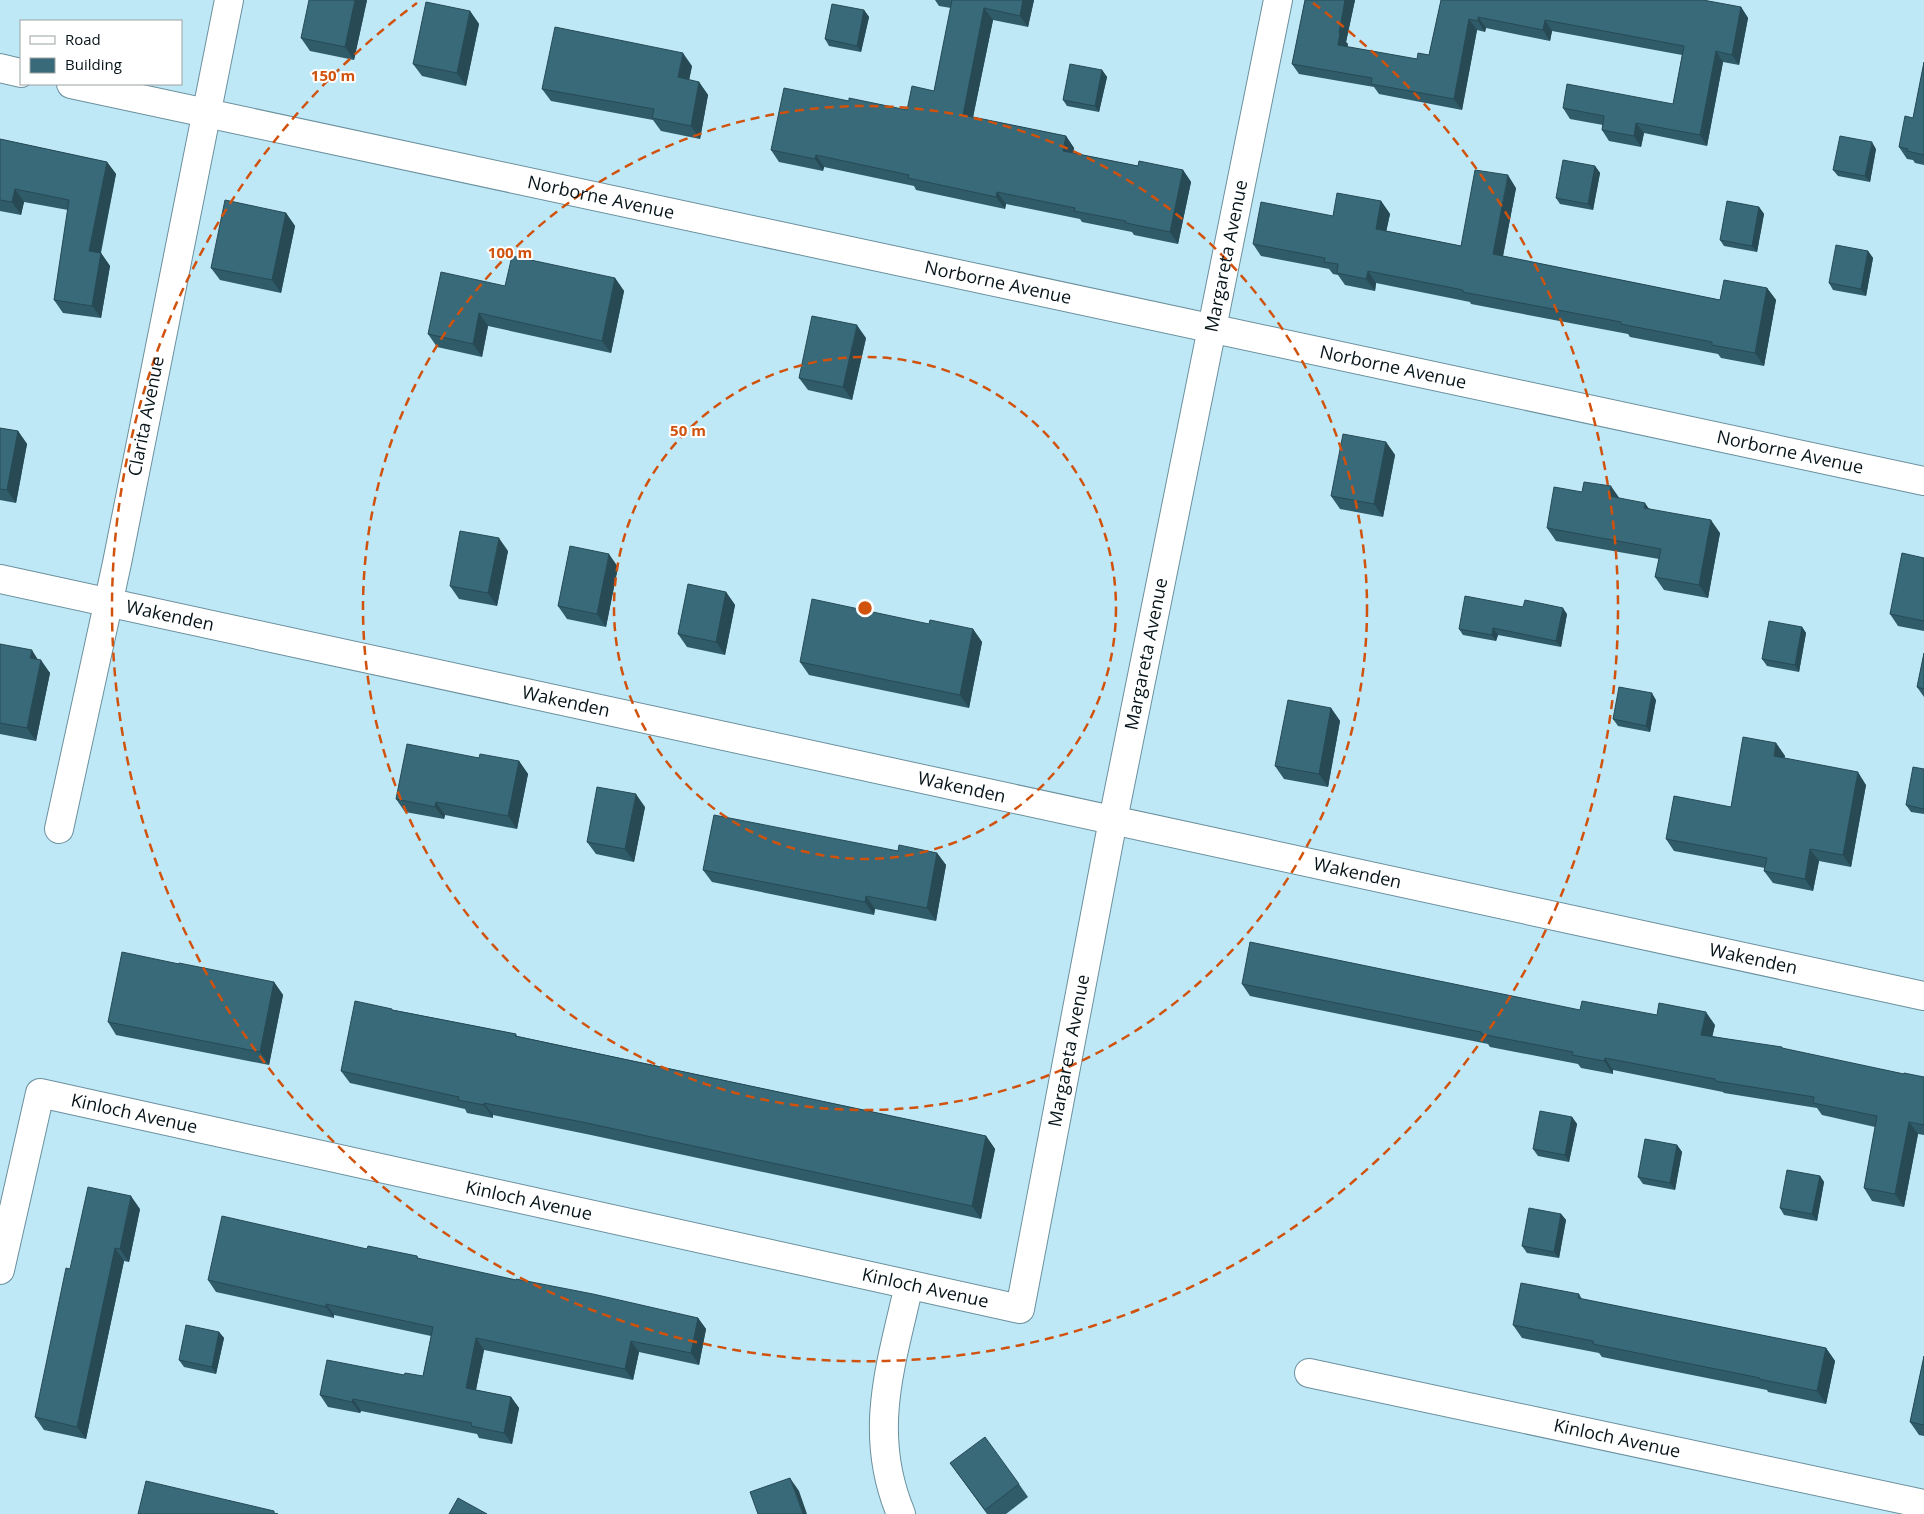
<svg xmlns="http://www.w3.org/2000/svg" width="1924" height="1514" font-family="'Open Sans',sans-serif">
<rect width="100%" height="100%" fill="#bfe8f6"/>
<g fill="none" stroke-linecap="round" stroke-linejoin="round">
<defs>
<g id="minor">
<path d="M0,68L21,73"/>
<path id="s1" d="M71,84L1924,481"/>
<path id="s2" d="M0,579L1924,996"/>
<path id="s3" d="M59,829L117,563L229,0"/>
<path id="s4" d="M0,1270L40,1093L1020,1309L1113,820L1278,0"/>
<path id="s5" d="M1309,1373L1924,1504"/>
<path d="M901,1514C867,1433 891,1365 909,1285"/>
</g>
</defs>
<!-- minor casing -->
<use href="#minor" stroke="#6b909d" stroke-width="30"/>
<!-- minor -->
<use href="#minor" stroke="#fff" stroke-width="28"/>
</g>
<!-- wall -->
<g fill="#305b69">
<path d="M367,0L354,60L310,51L301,38Z"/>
<path d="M935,0H1034L1028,27L993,20L973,117L1066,136L1074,148L1073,153L1138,166L1183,170L1191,182L1178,244L1134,235L1132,232L1082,222L1080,219L1006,204L1005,209L916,190L914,186L824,167L823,171L779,162L771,150L849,101L907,110L934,91L951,8L939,6Z"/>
<path d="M1305,0H1355L1346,42L1348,44L1347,47L1417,59L1429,55L1441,0L1741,7L1748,18L1739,65L1723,62L1707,146L1644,133L1641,147L1609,141L1602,130L1603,125L1570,119L1563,108L1673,104L1682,55L1552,31L1550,41L1486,28L1485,32L1477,30L1462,110L1379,94L1374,87L1299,74L1292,64Z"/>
<path d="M864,10L869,17L861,52L829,46L825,39Z"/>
<path d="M470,11L479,24L466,86L422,76L413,64Z"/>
<path d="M1924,62V165L1915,163L1913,160L1907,159L1899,147L1913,118Z"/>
<path d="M692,66L689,80L699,82L708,95L700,139L661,131L653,120L551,101L542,89Z"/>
<path d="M1102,70L1107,77L1099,112L1067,106L1063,100Z"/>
<path d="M0,139L107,162L116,174L101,253L110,266L101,318L63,313L54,300L68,210L24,202L21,215L0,211Z"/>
<path d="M1876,149L1870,182L1838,176L1833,170Z"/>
<path d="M1595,166L1600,173L1593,210L1560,204L1556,198Z"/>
<path d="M1516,188L1503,256L1720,300L1767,288L1776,300L1764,366L1721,358L1718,354L1630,337L1628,334L1471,304L1470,302L1376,283L1375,291L1345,285L1338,275L1333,274L1329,269L1261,256L1253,244L1333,216L1381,201L1390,214L1386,231L1461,246Z"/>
<path d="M1759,207L1764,214L1757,252L1724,246L1720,240Z"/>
<path d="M286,213L295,226L281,293L220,280L211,268Z"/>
<path d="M1868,251L1873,258L1866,296L1833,290L1829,283Z"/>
<path d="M615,278L624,291L611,353L488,326L482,357L437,347L428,334L505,286Z"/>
<path d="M866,338L852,400L808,390L799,378Z"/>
<path d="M0,428L18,431L27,444L16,503L0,500Z"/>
<path d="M1386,442L1395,455L1383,517L1340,509L1331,496Z"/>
<path d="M1619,498L1720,533L1708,598L1664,590L1655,577L1659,559L1556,541L1547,528Z"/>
<path d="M508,551L497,606L459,599L450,586Z"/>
<path d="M1924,558V631L1898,626L1890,614Z"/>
<path d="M618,567L606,627L567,619L558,606Z"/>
<path d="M726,592L735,605L725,655L687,647L678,634Z"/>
<path d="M1567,614L1561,647L1498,635L1496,641L1463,635L1459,629Z"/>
<path d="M929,624L973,629L982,642L969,708L809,675L800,662Z"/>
<path d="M1802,627L1806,633L1799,672L1767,666L1762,659Z"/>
<path d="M0,644L38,660L50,673L36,741L0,734Z"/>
<path d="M1924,653V697L1917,687Z"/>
<path d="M1656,700L1650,732L1618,726L1613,719Z"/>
<path d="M1331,708L1340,721L1328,787L1284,779L1275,766Z"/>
<path d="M1776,743L1785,756L1784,758L1866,785L1851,867L1819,861L1813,891L1773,883L1764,871L1765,868L1674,851L1666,839L1731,807Z"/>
<path d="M479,758L519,761L528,774L517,829L445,815L444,819L405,812L396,799Z"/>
<path d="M1924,769V814L1911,812L1906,805Z"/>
<path d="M645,807L634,862L596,854L587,842Z"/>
<path d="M898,851L937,853L946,865L936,921L875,909L874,915L712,882L703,870Z"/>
<path d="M274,982L283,995L269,1065L116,1035L108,1022Z"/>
<path d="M1242,984L1580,1010L1715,1025L1712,1036L1783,1049L1904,1074L1924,1077V1135L1918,1134L1904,1207L1872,1201L1864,1188L1875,1127L1822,1115L1817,1108L1724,1093L1723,1092L1613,1070V1074L1581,1068L1578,1064L1490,1047L1488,1044L1250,996Z"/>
<path d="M394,1010L516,1034L517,1036L986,1136L995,1149L981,1219L591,1135L493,1115V1118L467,1113L465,1109L350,1083L341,1071Z"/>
<path d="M1572,1117L1577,1124L1569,1162L1538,1156L1533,1149Z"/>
<path d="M1677,1145L1682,1152L1675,1190L1643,1184L1638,1177Z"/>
<path d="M1820,1176L1824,1182L1817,1221L1784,1215L1780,1208Z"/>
<path d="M140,1209L129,1262L124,1261L86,1439L44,1430L35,1417L70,1269Z"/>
<path d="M1561,1214L1566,1220L1559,1258L1527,1253L1522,1246Z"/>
<path d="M367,1249L417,1256L419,1259L516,1280L698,1318L706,1329L699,1365L639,1352L633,1380L484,1350L476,1390L511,1397L519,1408L512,1444L479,1438L477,1434L361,1411L360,1413L328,1407L320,1395L404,1375L423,1376L431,1336L334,1315V1318L216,1292L208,1280Z"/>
<path d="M1579,1294L1582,1299L1826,1348L1835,1361L1826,1404L1768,1392L1767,1390L1602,1357L1599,1353L1522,1338L1513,1325Z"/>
<path d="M219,1332L224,1338L216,1374L184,1367L179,1360Z"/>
<path d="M1924,1356V1436L1919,1435L1910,1422Z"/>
<path d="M950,1463L1019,1484L1028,1497L1006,1514H987Z"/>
</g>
<!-- shaded-wall -->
<g fill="#274a55">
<path d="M355,0H367L354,60L345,47Z"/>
<path d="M1023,0H1034L1028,27L1020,16Z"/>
<path d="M1345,0H1355L1346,42L1348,44L1346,56L1338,45L1339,33Z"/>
<path d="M1741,7L1748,18L1739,65L1732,55Z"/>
<path d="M984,8L993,20L971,127L963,115Z"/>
<path d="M864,10L869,17L861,52L857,46Z"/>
<path d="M470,11L479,24L466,86L457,73Z"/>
<path d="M1478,17L1486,28L1485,32L1478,21Z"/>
<path d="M1469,19L1477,30L1462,110L1454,99Z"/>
<path d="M1545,20L1552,31L1550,41L1543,30Z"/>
<path d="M1716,51L1723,62L1707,146L1700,135Z"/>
<path d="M683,53L692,66L687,90L678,77Z"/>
<path d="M1102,70L1107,77L1099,112L1095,106Z"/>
<path d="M699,82L708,95L700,139L691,126Z"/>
<path d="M1636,123L1644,133L1641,147L1634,136Z"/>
<path d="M1066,136L1074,148L1071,163L1063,151Z"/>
<path d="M1872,142L1876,149L1870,182L1865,176Z"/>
<path d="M816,155L824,167L823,171L815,159Z"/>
<path d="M107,162L116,174L98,264L89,251Z"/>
<path d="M1595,166L1600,173L1593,210L1588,204Z"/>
<path d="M1183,170L1191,182L1178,244L1170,232Z"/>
<path d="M1508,175L1516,188L1501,266L1493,254Z"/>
<path d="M15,189L24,202L21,215L12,202Z"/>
<path d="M997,192L1006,204L1005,209L996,197Z"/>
<path d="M1381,201L1390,214L1384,242L1376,229Z"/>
<path d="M1759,207L1764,214L1757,252L1752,246Z"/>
<path d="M286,213L295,226L281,293L272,280Z"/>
<path d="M1868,251L1873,258L1866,296L1861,289Z"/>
<path d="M101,253L110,266L101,318L92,306Z"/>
<path d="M1368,271L1376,283L1375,291L1366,279Z"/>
<path d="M615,278L624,291L611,353L602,341Z"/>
<path d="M1767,288L1776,300L1764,366L1755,353Z"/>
<path d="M479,313L488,326L482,357L473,344Z"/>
<path d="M857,325L866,338L852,400L843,387Z"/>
<path d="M18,431L27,444L16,503L7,490Z"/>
<path d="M1386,442L1395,455L1383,517L1374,504Z"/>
<path d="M1611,486L1620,499L1609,496Z"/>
<path d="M1645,503L1654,516L1644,508Z"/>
<path d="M1711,520L1720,533L1708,598L1699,585Z"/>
<path d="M499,538L508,551L497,606L488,593Z"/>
<path d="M609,554L618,567L606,627L597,614Z"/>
<path d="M726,592L735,605L725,655L716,642Z"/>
<path d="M1563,608L1567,614L1561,647L1556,641Z"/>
<path d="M1802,627L1806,633L1799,672L1795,665Z"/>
<path d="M1493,628L1498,635L1496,641L1492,635Z"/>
<path d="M973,629L982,642L969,708L960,695Z"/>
<path d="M32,650L40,663L41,660L50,673L36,741L27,728L30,658Z"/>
<path d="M1652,693L1656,700L1650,732L1646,726Z"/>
<path d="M1331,708L1340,721L1328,787L1319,774Z"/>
<path d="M1776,743L1785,756L1782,768L1774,756Z"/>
<path d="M519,761L528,774L517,829L508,816Z"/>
<path d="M1858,772L1866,785L1851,867L1843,855Z"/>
<path d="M636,794L645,807L634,862L625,849Z"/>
<path d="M436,802L445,815L444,819L435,807Z"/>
<path d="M1810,849L1819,861L1813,891L1805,879Z"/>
<path d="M937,853L946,865L936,921L927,908Z"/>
<path d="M866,896L875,909L874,915L865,902Z"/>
<path d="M274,982L283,995L269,1065L260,1052Z"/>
<path d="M1706,1012L1715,1025L1710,1047L1701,1035Z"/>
<path d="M1605,1058L1613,1070V1074L1604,1061Z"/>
<path d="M484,1103L493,1115V1118L484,1105Z"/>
<path d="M1572,1117L1577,1124L1569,1162L1565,1155Z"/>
<path d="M1909,1122L1918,1134L1904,1207L1895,1194Z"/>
<path d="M986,1136L995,1149L981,1219L972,1206Z"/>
<path d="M1677,1145L1682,1152L1675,1190L1670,1183Z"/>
<path d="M1820,1176L1824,1182L1817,1221L1812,1214Z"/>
<path d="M131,1196L140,1209L129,1262L120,1249Z"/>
<path d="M1561,1214L1566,1220L1559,1258L1554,1252Z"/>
<path d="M115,1248L124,1261L86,1439L77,1427Z"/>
<path d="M326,1304L334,1315V1318L326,1307Z"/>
<path d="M698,1318L706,1329L699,1365L691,1353Z"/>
<path d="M219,1332L224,1338L216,1374L212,1367Z"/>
<path d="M476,1338L484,1350L474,1399L466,1388Z"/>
<path d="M631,1341L639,1352L633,1380L625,1369Z"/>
<path d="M1826,1348L1835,1361L1826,1404L1817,1391Z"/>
<path d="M511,1397L519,1408L512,1444L504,1433Z"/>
<path d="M353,1399L361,1411L360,1413L352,1402Z"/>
<path d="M790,1478L799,1491L807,1514H803Z"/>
</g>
<!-- building -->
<g fill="#386a7a" stroke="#274a55">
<path d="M309,0H355L345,47L301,38Z"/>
<path d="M952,0H1023L1020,16L984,8L963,115L1066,136L1063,151L1138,166L1139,161L1183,170L1170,232L1126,223V221L1074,211L1075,208L997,192L996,197L908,178L909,175L816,155L815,159L771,150L784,88L849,101V98L907,110L912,86L934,91Z"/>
<path d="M1305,0H1345L1339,33H1340L1338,45L1417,59L1418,53L1429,55L1441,0H1703L1741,7L1732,55L1716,51L1700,135L1636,123L1634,136L1602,130L1604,116L1563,108L1567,84L1673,104L1684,46L1545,20L1543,30L1478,17V21L1469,19L1454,99L1371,84L1372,78L1292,64Z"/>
<path d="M426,2L470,11L457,73L413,64Z"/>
<path d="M832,4L864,10L857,46L825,39Z"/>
<path d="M555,27L683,53L678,77L699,82L691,126L652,118L654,109L542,89Z"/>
<path d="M1924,62V155L1907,151L1908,149L1899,147L1905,116L1913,118Z"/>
<path d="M1070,64L1102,70L1095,106L1063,100Z"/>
<path d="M1840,136L1872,142L1865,176L1833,170Z"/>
<path d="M0,139L107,162L89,251L101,253L92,306L54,300L69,200L15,189L12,202L0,200Z"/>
<path d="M1563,160L1595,166L1588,204L1556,198Z"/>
<path d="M1475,170L1508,175L1493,254L1720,300L1724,280L1767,288L1755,353L1712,345V342L1621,324V322L1463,292V290L1368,271L1366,279L1337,273L1338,264L1324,262L1325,258L1253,244L1261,202L1333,216L1337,193L1381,201L1376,229L1461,246Z"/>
<path d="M225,200L286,213L272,280L211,268Z"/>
<path d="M1727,201L1759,207L1752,246L1720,240Z"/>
<path d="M1836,245L1868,251L1861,289L1829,283Z"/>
<path d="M512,256L615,278L602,341L479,313L473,344L428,334L441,272L505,286Z"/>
<path d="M812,316L857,325L843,387L799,378Z"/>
<path d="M0,428L18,431L7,490L0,489Z"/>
<path d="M1343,434L1386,442L1374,504L1331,496Z"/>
<path d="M1584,482L1611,486L1609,496L1645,503L1644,508L1711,520L1699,585L1655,577L1661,549L1547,528L1554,487L1582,492Z"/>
<path d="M460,531L499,538L488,593L450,586Z"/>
<path d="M570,546L609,554L597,614L558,606Z"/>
<path d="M1902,553L1924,558V621L1890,614Z"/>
<path d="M688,584L726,592L716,642L678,634Z"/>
<path d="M1465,596L1523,607L1525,600L1563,608L1556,641L1493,628L1492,635L1459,629Z"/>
<path d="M812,599L929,624L930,620L973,629L960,695L800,662Z"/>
<path d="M1769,621L1802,627L1795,665L1762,659Z"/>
<path d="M0,644L32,650L30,658L41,660L27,728L0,723Z"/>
<path d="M1924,653V689L1917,687Z"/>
<path d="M1619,687L1652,693L1646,726L1613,719Z"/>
<path d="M1288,700L1331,708L1319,774L1275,766Z"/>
<path d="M1743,737L1776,743L1774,756L1858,772L1843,855L1810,849L1805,879L1764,871L1767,858L1666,839L1674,796L1731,807Z"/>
<path d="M407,744L479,758L480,754L519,761L508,816L436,802L435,807L396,799Z"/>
<path d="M1913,767L1924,769V809L1906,805Z"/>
<path d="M597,787L636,794L625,849L587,842Z"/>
<path d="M714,815L898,851L899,845L937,853L927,908L866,896L865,902L703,870Z"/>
<path d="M1250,942L1580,1010L1582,1001L1657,1015L1659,1003L1706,1012L1701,1035L1782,1047V1048L1904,1074V1073L1924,1077V1125L1909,1122L1895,1194L1864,1188L1877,1116L1813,1103L1814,1097L1715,1081V1079L1605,1058L1604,1061L1572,1055L1573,1052L1481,1034V1032L1242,984Z"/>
<path d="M122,952L179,964V963L274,982L260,1052L108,1022Z"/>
<path d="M355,1001L392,1009V1010L516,1034L515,1036L986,1136L972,1206L582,1122L484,1103V1105L458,1100L459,1097L341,1071Z"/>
<path d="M1540,1111L1572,1117L1565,1155L1533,1149Z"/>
<path d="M1645,1139L1677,1145L1670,1183L1638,1177Z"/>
<path d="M1787,1170L1820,1176L1812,1214L1780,1208Z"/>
<path d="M88,1187L131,1196L120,1249L115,1248L77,1427L35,1417L66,1268L70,1269Z"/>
<path d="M1529,1208L1561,1214L1554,1252L1522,1246Z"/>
<path d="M222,1216L367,1249L368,1246L417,1256V1258L516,1280V1279L593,1294L698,1318L691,1353L631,1341L625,1369L476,1338L466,1388L511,1397L504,1433L471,1426L472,1423L353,1399L352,1402L320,1395L327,1360L404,1375L405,1373L423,1376L433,1327L326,1304V1307L208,1280Z"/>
<path d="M1521,1283L1579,1294L1578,1298L1826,1348L1817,1391L1759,1379L1760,1378L1593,1344V1341L1513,1325Z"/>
<path d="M186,1325L219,1332L212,1367L179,1360Z"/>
<path d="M1924,1356V1425L1910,1422Z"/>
<path d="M985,1437L1019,1484L985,1510L950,1463Z"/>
<path d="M790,1478L803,1514H758L750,1492Z"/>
<path d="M146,1481L274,1511V1513L278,1514H138Z"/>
<path d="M458,1498L487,1514H449Z"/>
</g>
<!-- distance rings -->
<g fill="none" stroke="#d1520d" stroke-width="2.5" stroke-dasharray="9 6">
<circle cx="865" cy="608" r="251"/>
<circle cx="865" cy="608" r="502"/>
<path d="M1313 3A753 753 0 1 1 417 3"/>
</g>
<g text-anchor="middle" stroke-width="4" stroke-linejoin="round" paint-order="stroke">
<!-- street labels -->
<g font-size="18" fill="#061419" stroke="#fff">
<text dy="6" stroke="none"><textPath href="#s1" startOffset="542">Norborne Avenue</textPath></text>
<text dy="6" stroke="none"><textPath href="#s4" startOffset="2258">Margareta Avenue</textPath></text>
<text dy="6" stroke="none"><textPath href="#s1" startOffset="948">Norborne Avenue</textPath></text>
<text dy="6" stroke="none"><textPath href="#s1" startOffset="1352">Norborne Avenue</textPath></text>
<text dy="6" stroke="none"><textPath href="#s3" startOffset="422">Clarita Avenue</textPath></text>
<text dy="6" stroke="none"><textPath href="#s1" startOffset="1758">Norborne Avenue</textPath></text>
<text dy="6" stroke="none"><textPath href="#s2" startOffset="174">Wakenden</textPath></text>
<text dy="6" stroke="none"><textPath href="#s4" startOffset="1852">Margareta Avenue</textPath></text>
<text dy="6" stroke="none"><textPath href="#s2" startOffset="579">Wakenden</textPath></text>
<text dy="6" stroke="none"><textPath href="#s2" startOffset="984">Wakenden</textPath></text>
<text dy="6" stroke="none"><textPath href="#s2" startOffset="1389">Wakenden</textPath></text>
<text dy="6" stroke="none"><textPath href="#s2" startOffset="1794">Wakenden</textPath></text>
<text dy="6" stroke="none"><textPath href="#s4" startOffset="1448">Margareta Avenue</textPath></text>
<text dy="6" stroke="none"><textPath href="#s4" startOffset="278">Kinloch Avenue</textPath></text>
<text dy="6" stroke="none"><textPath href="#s4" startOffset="682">Kinloch Avenue</textPath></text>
<text dy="6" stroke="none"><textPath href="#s4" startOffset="1088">Kinloch Avenue</textPath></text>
<text dy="6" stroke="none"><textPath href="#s5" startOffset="315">Kinloch Avenue</textPath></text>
</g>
</g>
<circle cx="865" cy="608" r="8" fill="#d1520d" stroke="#fff" stroke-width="2.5"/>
<g font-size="15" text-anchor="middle" font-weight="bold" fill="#d1520d" stroke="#fff" stroke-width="4" stroke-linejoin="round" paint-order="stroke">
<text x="333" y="81">150 m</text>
<text x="510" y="258">100 m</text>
<text x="688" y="436">50 m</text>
</g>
<!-- legend -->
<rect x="20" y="20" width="162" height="65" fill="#ffffff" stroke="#9ba1a3"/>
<rect x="30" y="36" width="25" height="8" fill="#ffffff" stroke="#9ba1a3"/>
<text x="65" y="45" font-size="15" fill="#061419">Road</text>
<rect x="30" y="58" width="25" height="15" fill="#386a7a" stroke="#9ba1a3"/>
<text x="65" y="70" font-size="15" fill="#061419">Building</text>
</svg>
